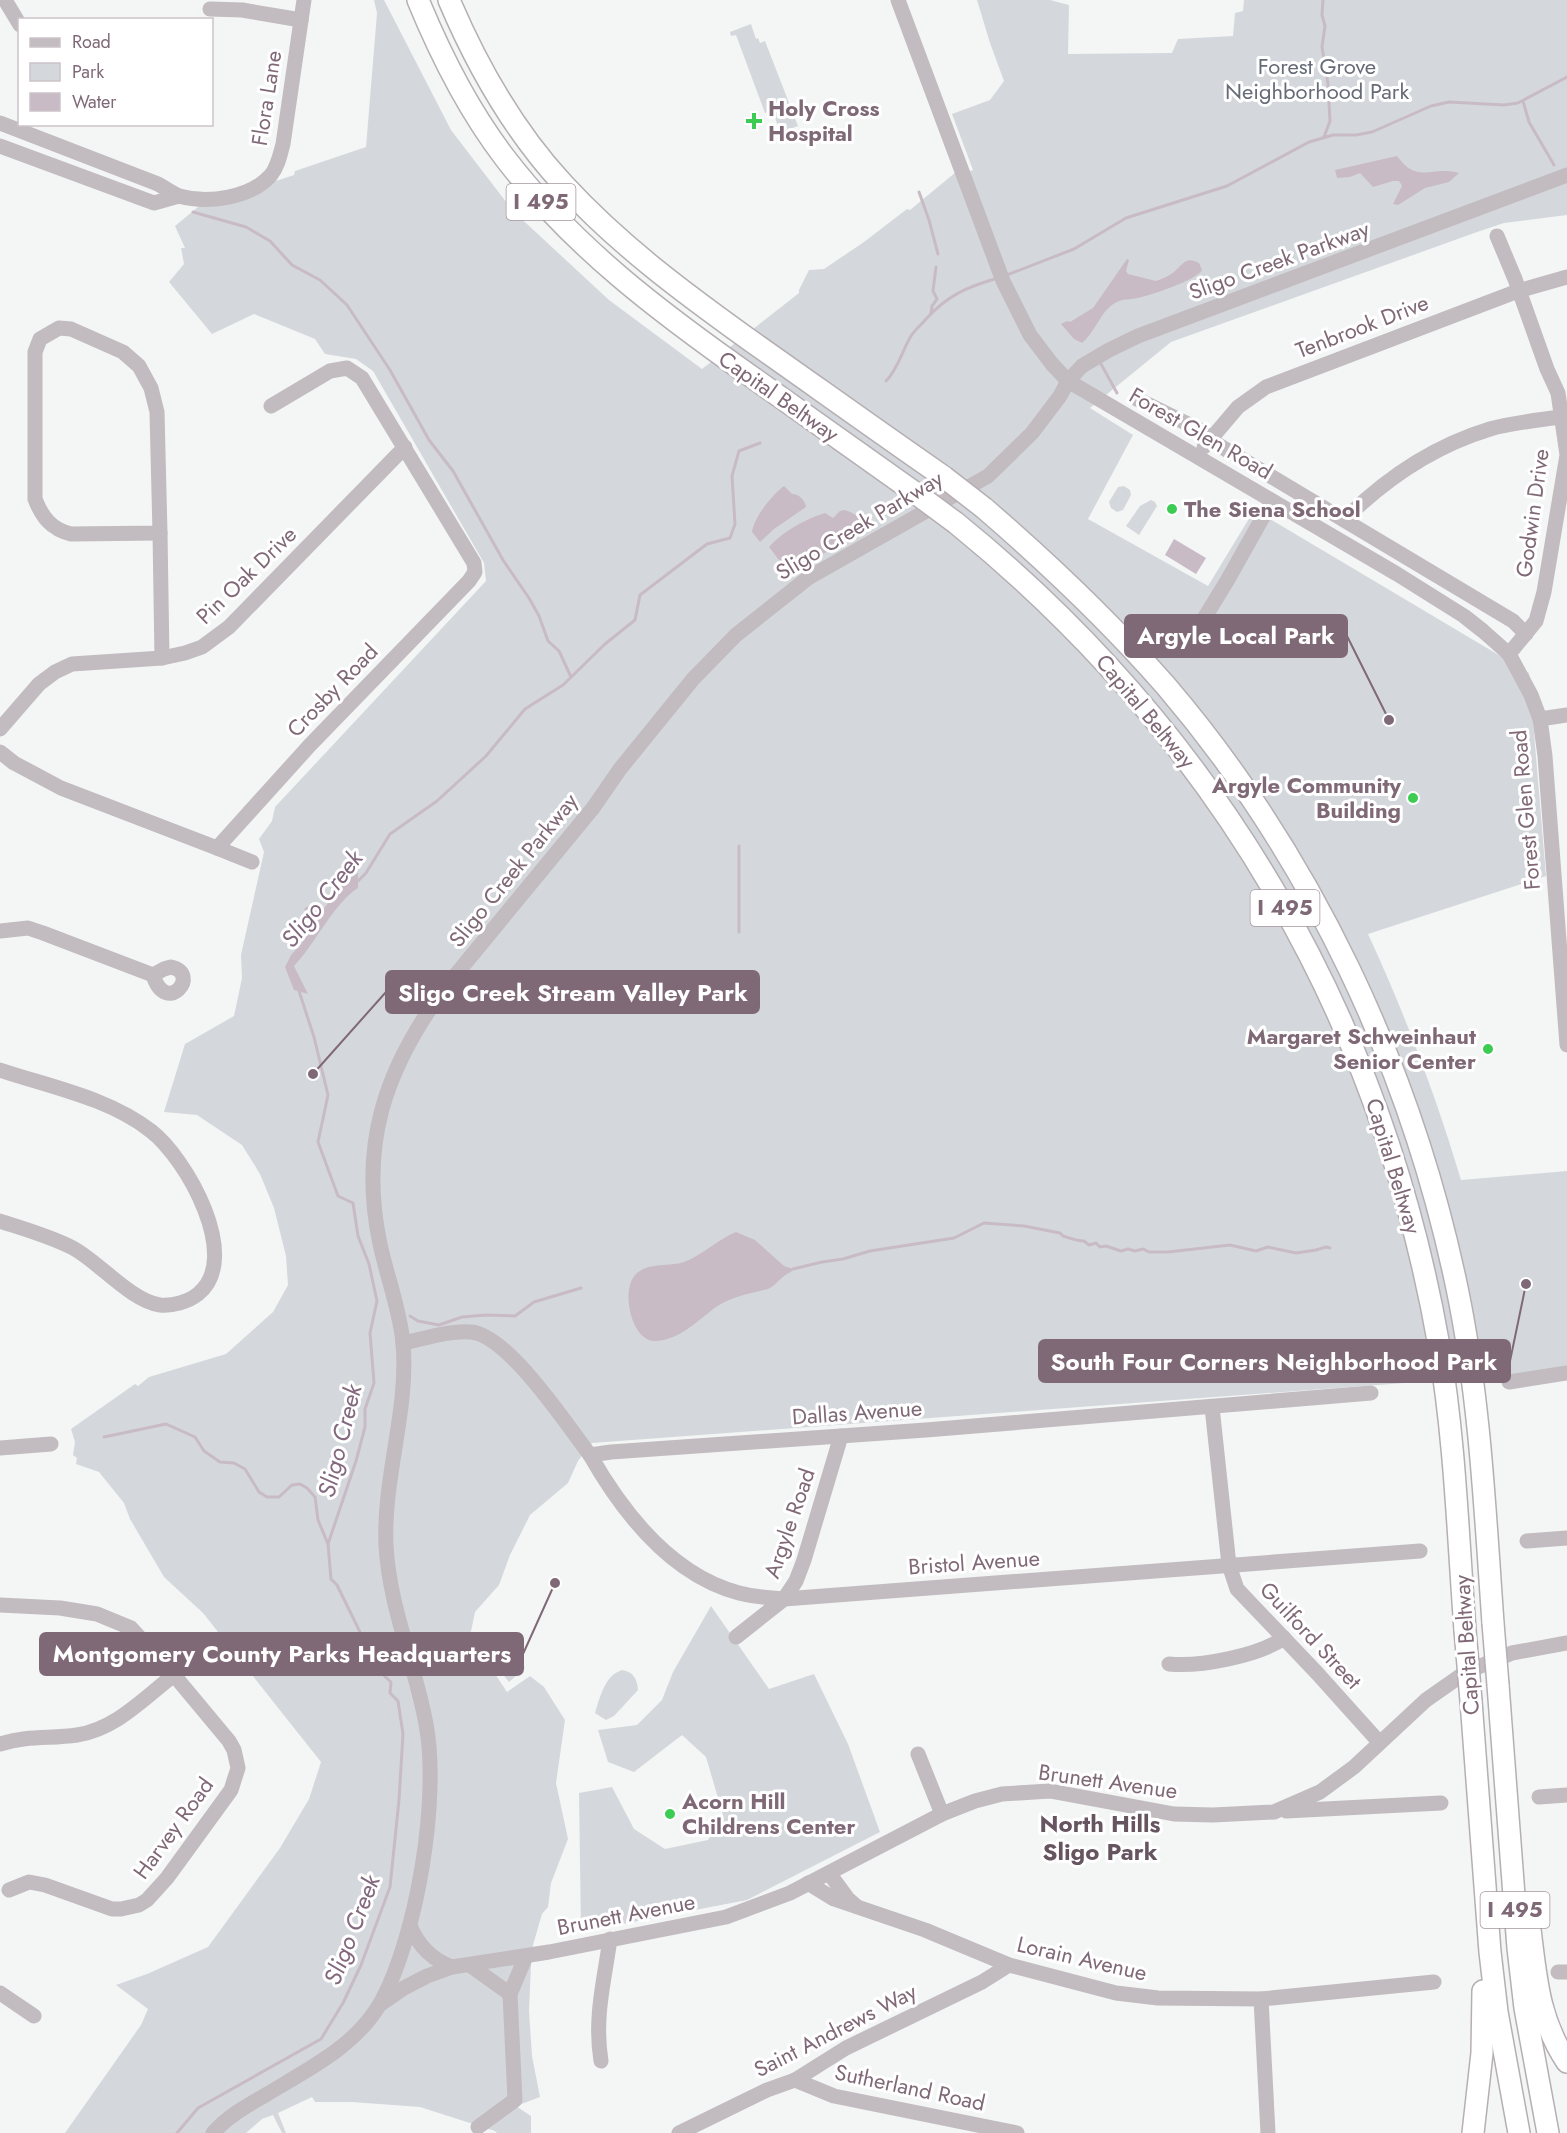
<svg xmlns="http://www.w3.org/2000/svg" width="1567" height="2133" font-family="Jost,sans-serif">
<rect width="100%" height="100%" fill="#f3f6f5"/>
<!-- green -->
<g fill="#d4d8dc">
<path d="M374,0H384L451,130L513,211L609,300L702,369L799,293V290L809,270L824,269L864,242L907,209L910,210L956,172L958,177L973,170L952,114L990,100L1004,81L990,43L977,0H1050L1069,5L1068,54L1172,53L1178,39L1233,36L1235,13L1243,11L1244,0H1567V215L1504,223L1480,231L1171,342L1090,408L1133,435L1088,519L1208,586L1250,517L1248,506L1529,673L1546,876L1368,934C1405,1014 1436,1096 1461,1180L1567,1171V1371L592,1443L578,1461L568,1483L530,1515L510,1555L499,1585L475,1612L470,1636L507,1692L530,1676L544,1687L565,1720L556,1783L568,1839L551,1883L548,1907L542,1914L533,1945L531,1965L529,2011L532,2056L540,2097L516,2106L531,2116V2133H497L495,2131L420,2107L352,2102H315L312,2097L278,2113L286,2133H282L273,2115L262,2119L246,2133H65L141,2025L148,2009L116,1985L147,1974L208,1947L280,1848L309,1799L321,1762L203,1613L164,1577L130,1519L124,1503L99,1472L76,1464L77,1458L73,1455L75,1442L71,1429L135,1384L138,1386L149,1377L226,1354L273,1312L288,1285L286,1256L274,1208L260,1174L242,1145L197,1115L164,1112L185,1044L234,1016L242,978L241,955L264,852L259,839L272,821L275,807L486,581L484,563L373,371L356,359L325,354L315,339L254,314L212,334L169,282L184,264L181,248H185L175,226L198,207L294,175L295,171L366,147L377,13Z"/>
<path d="M751,24L756,39L758,38L760,43L765,41L798,126L787,130L784,127L779,129L773,112L765,113L736,35L731,36L730,32Z"/>
<path d="M1124,486L1130,490L1131,495L1123,510L1117,512L1111,508L1109,502L1118,487Z"/>
<path d="M1151,500L1155,502L1157,506L1139,535L1126,526L1140,506Z"/>
<path d="M711,1606L769,1689L814,1674L848,1744L880,1832L747,1900L581,1932L579,1793L612,1787L634,1829L665,1849L708,1840L723,1815L706,1757L682,1735L634,1772L608,1762L598,1730L637,1725L662,1700L673,1672Z"/>
<path d="M503,1640L525,1668L509,1682L486,1654Z"/>
<path d="M622,1670C634,1672 637,1679 638,1690L614,1716L606,1720L595,1713C600,1697 605,1675 622,1670Z"/>
</g>
<!-- water -->
<g fill="#c8bbc5">
<path d="M1397,156C1418,185 1431,165 1459,173L1449,182L1425,188L1398,205L1393,204L1402,186L1399,181H1393L1373,187L1360,173L1350,177L1337,178L1335,170Z"/>
<path d="M1127,259L1129,260L1126,271L1128,274L1156,281C1162,279 1169,276 1174,272C1183,264 1186,256 1199,263L1202,270C1197,280 1151,295 1138,298C1130,300 1123,298 1115,303C1100,312 1096,331 1082,343L1074,339L1061,324L1067,321L1070,322L1093,308Z"/>
<path d="M784,486L792,494C799,494 805,500 806,507L774,529L760,542L752,532C754,517 772,495 784,486Z"/>
<path d="M844,510C854,512 864,519 864,530L855,534L846,531C839,535 840,541 835,546C825,555 802,563 790,569L782,564L769,547C782,532 805,519 825,513L833,518L840,511Z"/>
<path d="M1174,539L1206,558L1196,574L1165,555Z"/>
<path d="M358,873V888C334,903 315,944 294,966L308,994L294,990L285,967L291,955L303,942L299,937L313,922L311,918L308,917L304,909L308,906L321,912L348,879Z"/>
<path d="M736,1232L755,1240L784,1266L793,1269L791,1272C781,1276 777,1285 768,1289C750,1293 731,1297 716,1307C698,1320 680,1340 656,1341C631,1343 620,1289 636,1274C648,1262 669,1267 684,1262C703,1255 718,1239 736,1232Z"/>
</g>
<g fill="none" stroke-linecap="round" stroke-linejoin="round">
<!-- stream -->
<g stroke="#c8bbc5" stroke-width="3">
<path d="M1323,0L1322,15L1325,26L1322,47L1328,84L1330,121L1324,137"/>
<path d="M1523,101L1529,122L1554,165"/>
<path d="M919,192L929,220L938,254"/>
<path d="M193,212L246,227L270,241L292,265L320,280L347,305L390,370L429,440L453,471L503,560L529,598L539,616L548,641L559,651L571,677"/>
<path d="M1007,275L1074,249L1126,218L1227,186L1309,142L1333,135H1356L1372,132L1431,106L1449,102L1504,105L1518,103L1567,77"/>
<path d="M931,313L932,306L937,299L933,291L936,267"/>
<path d="M1101,364L1117,393"/>
<path d="M886,381C898,369 902,351 911,336C915,330 921,325 926,319C948,295 967,287 998,278"/>
<path d="M739,846V932"/>
<path d="M358,881L366,873L390,834L437,801L486,756L525,709L563,685L605,644L635,620L640,595L707,544L730,538L735,524L732,476L739,451L760,443"/>
<path d="M793,1269L822,1262L843,1259L870,1251L954,1238L984,1223L1024,1226L1060,1233L1063,1236C1069,1238 1077,1241 1084,1241L1089,1245L1096,1243L1100,1247L1106,1246L1121,1251L1128,1249L1135,1251L1143,1249L1149,1252H1168L1230,1245L1256,1251L1268,1247L1296,1253L1316,1250L1326,1247L1330,1248"/>
<path d="M410,1316L418,1321L439,1325L462,1317L486,1315L515,1316L534,1302L581,1288"/>
<path d="M104,1437L166,1424L195,1437L204,1451L220,1462L234,1463L245,1469L259,1492L267,1497H279L292,1485L300,1484L307,1488L315,1497L318,1520L328,1544"/>
<path d="M177,2133L198,2108L321,2039L343,2003L361,1965L390,1887L399,1800L403,1734L398,1701L390,1693L391,1682L379,1671L337,1585L331,1579L328,1544L356,1461L365,1427V1409L374,1383L370,1333L377,1301L369,1264L358,1236L353,1203L338,1196L318,1142L328,1095L314,1037L298,988"/>
</g>
<defs>
<g id="highway">
<path d="M418,0C441,56 469,111 505,158C573,247 661,313 752,377C806,415 860,454 914,492"/>
<path d="M449,0C477,66 514,131 563,184C619,245 684,293 751,341C815,386 879,432 944,477"/>
<path d="M984,508C1049,564 1110,622 1166,686C1312,857 1411,1068 1457,1288C1480,1398 1485,1511 1493,1623"/>
<path d="M956,523C1217,735 1381,1015 1439,1346C1455,1440 1458,1536 1465,1630"/>
<path d="M1498,1685L1518,1948L1525,2008L1548,2133"/>
<path d="M1471,1701L1490,1952L1497,2012L1519,2133"/>
<path d="M1529,1922C1536,1974 1537,2017 1567,2062"/>
<path d="M1473,2133L1482,2053L1483,1991"/>
</g>
</defs>
<!-- highway casing -->
<use href="#highway" stroke="#b5afb3" stroke-width="24"/>
<!-- minor -->
<g stroke="#c2bbbf" stroke-width="15">
<path d="M5,0L20,25"/>
<path d="M898,0L1003,281L1030,335L1052,364L1068,381L1397,574L1464,616L1483,631L1509,654L1531,695L1540,719L1545,756L1567,1045"/>
<path d="M210,9L242,10L301,20"/>
<path d="M0,123L158,184C165,188 172,193 179,196C208,204 251,198 271,175C278,166 280,155 283,144L304,0"/>
<path d="M0,146L154,203L179,196"/>
<path d="M1497,236L1515,279L1547,369L1558,393L1567,455L1544,592L1536,621L1509,654"/>
<path d="M59,328L71,329L123,352L139,366L151,388L157,412L160,533L71,534C51,529 42,517 35,499V352L40,339Z"/>
<path d="M1137,399L1202,431L1210,440L1513,621L1526,634"/>
<path d="M1204,447L1238,407L1266,387L1518,291L1567,277"/>
<path d="M1344,520C1385,479 1434,446 1490,429C1514,422 1542,420 1567,416"/>
<path d="M160,533L162,658"/>
<path d="M1186,648L1227,581L1272,501"/>
<path d="M1540,719L1567,715"/>
<path d="M0,729L39,684L55,672L72,664L162,658L185,653L202,647L229,627L405,447"/>
<path d="M0,752L14,763L61,788L217,848L310,745L469,581L475,572L474,563L362,378L347,368L330,371L271,406"/>
<path d="M217,848L252,862"/>
<path d="M0,931L28,928L43,933L153,975"/>
<path d="M171,967C202,974 166,1017 153,975L164,969Z"/>
<path d="M0,1070C51,1087 109,1098 151,1131C186,1158 243,1258 198,1294C188,1302 173,1306 160,1305C131,1301 99,1262 73,1248C50,1236 24,1229 0,1221"/>
<path d="M403,1343C424,1339 449,1330 471,1332C508,1335 567,1425 590,1455L611,1452L926,1430L1371,1393"/>
<path d="M1509,1382L1567,1373"/>
<path d="M1212,1407L1229,1565L1237,1589L1317,1673L1379,1742"/>
<path d="M0,1448L51,1444"/>
<path d="M590,1455C623,1513 671,1575 739,1593C754,1597 769,1598 784,1599L1420,1551"/>
<path d="M1527,1541L1567,1538"/>
<path d="M0,1605L60,1608L97,1614L131,1628L174,1675L229,1741L234,1750L238,1768L231,1790L167,1878L147,1900L139,1905L121,1909H112L45,1885L29,1882L9,1890"/>
<path d="M736,1637L784,1599L796,1581L804,1560L841,1436"/>
<path d="M1169,1664C1200,1667 1258,1656 1284,1638"/>
<path d="M0,1744C29,1735 50,1739 77,1735C116,1729 144,1698 174,1675"/>
<path d="M918,1754L942,1814"/>
<path d="M1539,1797L1567,1795"/>
<path d="M1286,1811L1441,1803"/>
<path d="M829,1873L848,1899L856,1906"/>
<path d="M808,1883L834,1899L925,1930L1009,1965L1116,1993L1158,1998L1261,1999L1434,1982"/>
<path d="M410,1926C419,1946 431,1959 452,1967"/>
<path d="M471,1966L510,1994"/>
<path d="M1558,1972H1567"/>
<path d="M0,1993L34,2016"/>
<path d="M1261,1999L1268,2133"/>
<path d="M382,2003L404,1988L427,1976L452,1967L549,1952L726,1917L790,1893L942,1814L975,1801L1002,1794L1050,1791L1174,1814L1213,1815L1274,1812L1320,1792L1354,1767L1426,1700L1466,1672L1512,1653L1567,1643"/>
<path d="M601,2061C594,2018 604,1982 610,1939"/>
<path d="M795,2080L834,2096L1017,2133"/>
<path d="M478,2127L515,2100L510,1994L526,1956"/>
<path d="M213,2133C227,2117 246,2106 264,2096C306,2070 356,2047 381,2002C417,1936 440,1798 426,1724C415,1664 389,1606 386,1545C383,1477 409,1410 403,1343C400,1310 387,1277 380,1244C359,1145 385,1069 444,989L593,808L620,769L693,679L736,635L808,578L988,476L1032,433L1060,396L1068,381L1082,366L1109,350L1138,336L1567,175"/>
<path d="M679,2133L767,2090L795,2080L846,2048L982,1982L1009,1965"/>
</g>
<!-- highway -->
<use href="#highway" stroke="#fff" stroke-width="21"/>
<defs>
<g id="highway-bridge">
<path d="M944,477L984,508"/>
<path d="M914,492L956,523"/>
<path d="M1493,1623L1498,1685"/>
<path d="M1465,1630L1471,1701"/>
</g>
</defs>
<!-- highway-bridge casing -->
<use href="#highway-bridge" stroke="#b5afb3" stroke-width="24" stroke-linecap="butt"/>
<!-- highway-bridge -->
<use href="#highway-bridge" stroke="#fff" stroke-width="21"/>
</g>
<!-- markers -->
<g fill="#3dcc53" stroke="#fff" stroke-width="2">
<path d="M751 112h6v6h6v6h-6v6h-6v-6h-6v-6h6z"/>
<circle cx="1172" cy="509" r="6"/>
<circle cx="1413" cy="798" r="6"/>
<circle cx="1488" cy="1049" r="6"/>
<circle cx="670" cy="1814" r="6"/>
</g>
<g text-anchor="middle" stroke-width="6" stroke-linejoin="round" paint-order="stroke">
<!-- shield labels -->
<g fill="#fff" stroke="#a696a0" stroke-width="1.5">
<rect x="506.5" y="184" width="69" height="36" rx="4.5"/>
<rect x="1250.5" y="890" width="69" height="36" rx="4.5"/>
<rect x="1480.5" y="1892" width="69" height="36" rx="4.5"/>
</g>
<g font-size="21" font-weight="bold" fill="#806977">
<text x="541" y="209">I 495</text>
<text x="1285" y="915">I 495</text>
<text x="1515" y="1917">I 495</text>
</g>
<!-- park labels -->
<g font-size="22" fill="#666b78" stroke="#fff">
<text x="1317" y="74">Forest Grove<tspan x="1317" dy="25">Neighborhood Park</tspan></text>
</g>
<!-- street labels -->
<g font-size="22" fill="#806977" stroke="#fff">
<text transform="translate(266 98) rotate(-81)" y="8">Flora Lane</text>
<text transform="translate(1279 260) rotate(-20)" y="8">Sligo Creek Parkway</text>
<text transform="translate(1362 326) rotate(-21)" y="8">Tenbrook Drive</text>
<text transform="translate(779 396) rotate(35)" y="8">Capital Beltway</text>
<text transform="translate(1201 433) rotate(30)" y="8">Forest Glen Road</text>
<text transform="translate(1532 513) rotate(-82)" y="8">Godwin Drive</text>
<text transform="translate(859 525) rotate(-31)" y="8">Sligo Creek Parkway</text>
<text transform="translate(246 575) rotate(-44)" y="8">Pin Oak Drive</text>
<text transform="translate(332 690) rotate(-46)" y="8">Crosby Road</text>
<text transform="translate(1146 711) rotate(50)" y="8">Capital Beltway</text>
<text transform="translate(1525 810) rotate(-95)" y="8">Forest Glen Road</text>
<text transform="translate(513 870) rotate(-51)" y="8">Sligo Creek Parkway</text>
<text transform="translate(1394 1166) rotate(73)" y="8">Capital Beltway</text>
<text transform="translate(857 1412) rotate(-4)" y="8">Dallas Avenue</text>
<text transform="translate(789 1523) rotate(-71)" y="8">Argyle Road</text>
<text transform="translate(974 1562) rotate(-4)" y="8">Bristol Avenue</text>
<text transform="translate(1311 1635) rotate(47)" y="8">Guilford Street</text>
<text transform="translate(1466 1645) rotate(-94)" y="8">Capital Beltway</text>
<text transform="translate(1108 1781) rotate(8)" y="8">Brunett Avenue</text>
<text transform="translate(173 1828) rotate(-54)" y="8">Harvey Road</text>
<text transform="translate(626 1914) rotate(-11)" y="8">Brunett Avenue</text>
<text transform="translate(1082 1958) rotate(13)" y="8">Lorain Avenue</text>
<text transform="translate(835 2030) rotate(-27)" y="8">Saint Andrews Way</text>
<text transform="translate(910 2087) rotate(12)" y="8">Sutherland Road</text>
</g>
<!-- poi labels -->
<g font-size="22" font-weight="bold" fill="#806977" stroke="#fff" text-anchor="start">
<text x="768" y="116">Holy Cross<tspan x="768" dy="25">Hospital</tspan></text>
<text x="1184" y="517">The Siena School</text>
<text x="1401" y="793" text-anchor="end">Argyle Community<tspan x="1401" dy="25">Building</tspan></text>
<text x="1476" y="1044" text-anchor="end">Margaret Schweinhaut<tspan x="1476" dy="25">Senior Center</tspan></text>
<text x="682" y="1809">Acorn Hill<tspan x="682" dy="25">Childrens Center</tspan></text>
</g>
<!-- water labels -->
<g font-size="24" font-style="italic" fill="#83697e" stroke="#fff">
<text transform="translate(322 899) rotate(-52)" y="8">Sligo Creek</text>
<text transform="translate(340 1441) rotate(-76)" y="8">Sligo Creek</text>
<text transform="translate(352 1930) rotate(-69)" y="8">Sligo Creek</text>
</g>
<!-- neighbourhood labels -->
<g font-size="24" font-weight="bold" fill="#665560" stroke="#fff">
<text x="1100" y="1832">North Hills<tspan x="1100" dy="28">Sligo Park</tspan></text>
</g>
</g>
<!-- callouts -->
<path fill="none" stroke="#806977" stroke-width="2" d="M1389 720L1347 636M313 1074L386 992M1526 1284L1510 1361M555 1583L523 1654"/>
<g fill="#806977" stroke="#fff" stroke-width="2">
<circle cx="1389" cy="720" r="6"/>
<circle cx="313" cy="1074" r="6"/>
<circle cx="1526" cy="1284" r="6"/>
<circle cx="555" cy="1583" r="6"/>
</g>
<g fill="#806977" stroke="#806977" stroke-width="2">
<rect x="1125" y="615" width="222" height="42" rx="6"/>
<rect x="386" y="971" width="373" height="42" rx="6"/>
<rect x="1039" y="1340" width="471" height="42" rx="6"/>
<rect x="40" y="1633" width="483" height="42" rx="6"/>
</g>
<g font-size="24" text-anchor="middle" font-weight="bold" fill="#fff">
<text x="1236" y="644">Argyle Local Park</text>
<text x="573" y="1001">Sligo Creek Stream Valley Park</text>
<text x="1274" y="1370">South Four Corners Neighborhood Park</text>
<text x="282" y="1662">Montgomery County Parks Headquarters</text>
</g>
<!-- legend -->
<rect x="18" y="18" width="195" height="108" fill="#ffffff" stroke="#ccc3c9" stroke-width="1.5"/>
<rect x="30" y="38" width="30" height="9" fill="#c2bbbf" stroke="#ccc3c9" stroke-width="1.5"/>
<text x="72" y="48" font-size="18" fill="#806977">Road</text>
<rect x="30" y="63" width="30" height="18" fill="#d4d8dc" stroke="#ccc3c9" stroke-width="1.5"/>
<text x="72" y="78" font-size="18" fill="#806977">Park</text>
<rect x="30" y="93" width="30" height="18" fill="#c8bbc5" stroke="#ccc3c9" stroke-width="1.5"/>
<text x="72" y="108" font-size="18" fill="#806977">Water</text>
</svg>
